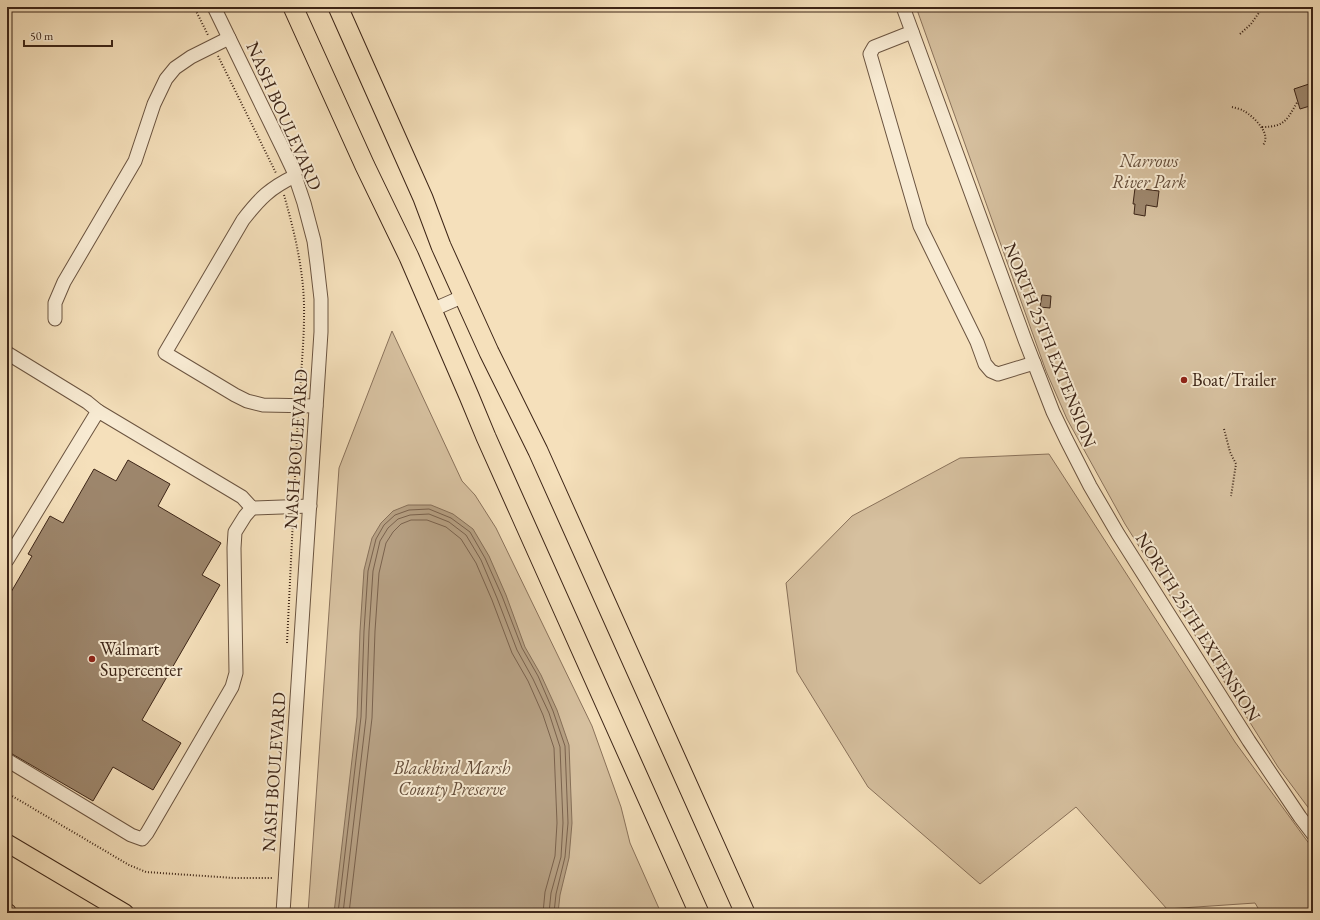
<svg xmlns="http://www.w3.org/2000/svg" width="1320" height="920" font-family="'EB Garamond',serif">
<rect width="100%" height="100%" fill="#f5e0bb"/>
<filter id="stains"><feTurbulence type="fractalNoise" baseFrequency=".005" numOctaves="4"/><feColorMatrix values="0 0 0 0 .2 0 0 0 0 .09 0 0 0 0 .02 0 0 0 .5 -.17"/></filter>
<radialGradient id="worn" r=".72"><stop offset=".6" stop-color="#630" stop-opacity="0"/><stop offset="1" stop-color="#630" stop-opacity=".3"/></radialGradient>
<!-- green -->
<g fill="#d6c09f" stroke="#8a725b">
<path d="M916,7H1313V814L1278,767L1125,524L1067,419L1046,371Z"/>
<path d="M392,331L462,481L475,495L496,528L592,726L621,807L630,843L661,913H308L339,468Z"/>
<path d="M1049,454L1235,742L1313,849V913H1261L1255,903L1167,909L1076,807L980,884L868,787L797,672L786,583L852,516L960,458Z"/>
</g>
<!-- water -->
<path fill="#b6a083" stroke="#866f58" d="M408,505H431L453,514L473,529L489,556L506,595L525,647L541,675L557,710L569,745L572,823L569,858L560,895L558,913H334L357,717L360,631L364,570L372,538L381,523L393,511Z"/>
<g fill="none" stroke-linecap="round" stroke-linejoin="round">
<!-- shore -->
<g stroke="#7a624d" stroke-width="1">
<path d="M338,913L361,717L364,631L368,571L376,539L384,525L395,515L409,510L429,509L451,518L470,532L485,558L502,596L522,648L538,676L553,711L565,746L568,823L565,857L556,894L554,913"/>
<path d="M343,913L366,718L369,631L373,571L380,541L388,528L398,519L410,515L429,514L449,522L466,535L481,560L497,598L517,650L533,679L549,713L560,747L563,823L561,857L551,893L549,913"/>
<path d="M349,913L372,718L375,631L379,573L386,543L393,532L401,524L411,520H427L446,527L461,539L476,563L492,600L512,653L528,681L543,715L554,748L557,823L555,856L545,892L543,913"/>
</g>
</g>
<!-- building -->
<g fill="#9d866c" stroke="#3d2517">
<path d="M1309,84L1313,96V105L1300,109L1294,89Z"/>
<path d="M1135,188L1159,191L1157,207L1146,205L1145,216L1134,214L1135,204H1133Z"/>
<path d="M1042,295L1051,296L1050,308L1040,307Z"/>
<path d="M128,460L170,484L158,506L221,543L202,575L220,585L142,720L181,743L153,790L113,767L93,801L7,751V599L32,556L28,554L50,516L63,523L94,469L116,481Z"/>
</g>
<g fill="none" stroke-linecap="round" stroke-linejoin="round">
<defs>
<g id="minor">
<path d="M214,7L284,151L293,170L304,203L314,241L317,264L321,299V332L283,913"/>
<path d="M903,7L1025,340L1053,412L1066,439L1090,486L1118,534L1249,741L1300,817L1313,834"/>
<path d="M912,32L874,47L870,54L920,226L977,342L985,364L991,371L998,374L1034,363"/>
<path d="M295,176C270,188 260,198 243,220L165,353L235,395L247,401L263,405L316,406"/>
<path d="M432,310L464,296"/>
<path d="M55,319V303L64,282L135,161L154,104L166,79L175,68L191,57L229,38"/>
<path d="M7,353L87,402L98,411"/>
<path d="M7,560L98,411L242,497L252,508L310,506"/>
<path d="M7,760L131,835L142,839L147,833L232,687L236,673L234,548L235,532L245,516L252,508"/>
</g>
<g id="major">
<path d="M7,843L125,913"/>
<path d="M7,912L8,913"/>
</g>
<g id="highway">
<path d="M293,7L365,166L409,257L469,396L486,437L699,913"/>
<path d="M338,7L423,198L441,246L489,352L538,451L745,913"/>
</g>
</defs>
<!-- minor casing -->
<use href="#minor" stroke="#6b5440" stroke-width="15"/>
<!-- major casing -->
<use href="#major" stroke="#3d2517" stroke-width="19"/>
<!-- highway casing -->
<use href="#highway" stroke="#3d2517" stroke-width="21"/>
<!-- path -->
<g stroke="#3d2517" stroke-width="2" stroke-dasharray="1 2" stroke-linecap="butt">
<path d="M194,7L208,35"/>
<path d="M1240,34L1251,24L1263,7"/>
<path d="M218,56L276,173"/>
<path d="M1232,107C1236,108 1241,109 1244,111C1254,117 1272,134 1263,145"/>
<path d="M1262,127C1286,127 1287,119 1298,101"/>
<path d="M284,195C295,234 305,275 304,316C304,342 301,369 300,395"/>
<path d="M1224,429L1230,452L1236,464L1231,496"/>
<path d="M294,495L298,417"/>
<path d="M287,643L293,519"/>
<path d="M7,793L129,865L146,872L234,878H272"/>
</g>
<!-- minor -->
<use href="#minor" stroke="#f8ebd3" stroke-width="13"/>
<!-- major -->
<use href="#major" stroke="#f5e0bb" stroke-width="17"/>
<!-- highway -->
<use href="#highway" stroke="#f5e0bb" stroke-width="19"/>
</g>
<!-- markers -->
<g fill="#8f2418" stroke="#f8ebd3" stroke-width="1.5">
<circle cx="1184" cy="380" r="4"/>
<circle cx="92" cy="659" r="4"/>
</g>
<g text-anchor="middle" stroke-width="4" stroke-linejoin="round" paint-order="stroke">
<!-- street labels -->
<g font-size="18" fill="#3d2517" stroke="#f8ebd3">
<text transform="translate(284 116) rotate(66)" y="6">NASH BOULEVARD</text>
<text transform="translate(1050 345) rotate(68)" y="6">NORTH 25TH EXTENSION</text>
<text transform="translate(296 449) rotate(-86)" y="6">NASH BOULEVARD</text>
<text transform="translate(1198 627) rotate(58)" y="6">NORTH 25TH EXTENSION</text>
<text transform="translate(274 772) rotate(-86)" y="6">NASH BOULEVARD</text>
</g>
<!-- park labels -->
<g font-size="18" font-style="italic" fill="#634c39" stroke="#f8ebd3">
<text x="1149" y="167">Narrows<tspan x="1149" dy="21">River Park</tspan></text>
<text x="452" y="774">Blackbird Marsh<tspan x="452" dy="21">County Preserve</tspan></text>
</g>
<!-- poi labels -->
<g font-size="18" fill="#3d2517" stroke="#f8ebd3" text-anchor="start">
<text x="1192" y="386">Boat/Trailer</text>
<text x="100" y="655">Walmart<tspan x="100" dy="21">Supercenter</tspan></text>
</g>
</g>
<!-- margin -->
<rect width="1320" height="920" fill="none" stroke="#f5e0bb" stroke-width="24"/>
<rect x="8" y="8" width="1304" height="904" fill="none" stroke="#3d2517" stroke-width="2"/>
<rect x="12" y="12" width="1296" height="896" fill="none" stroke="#3d2517"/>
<!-- scale -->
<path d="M24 40v6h88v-6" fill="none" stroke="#3d2517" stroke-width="2"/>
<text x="30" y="40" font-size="12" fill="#3d2517" stroke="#f8ebd3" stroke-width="3" paint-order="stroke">50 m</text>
<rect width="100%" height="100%" filter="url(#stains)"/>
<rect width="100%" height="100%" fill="url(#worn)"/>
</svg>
